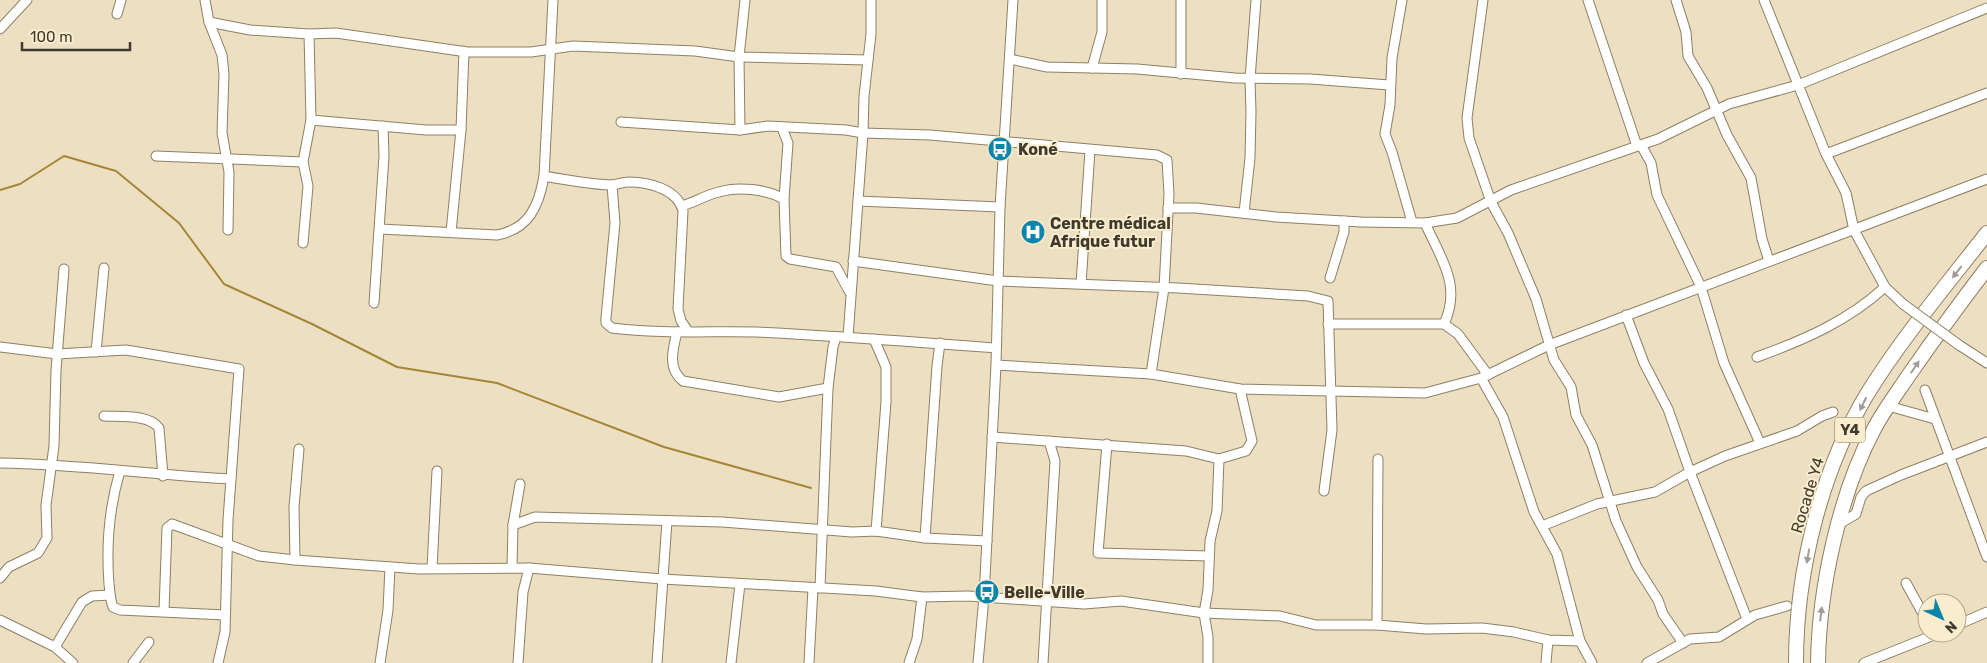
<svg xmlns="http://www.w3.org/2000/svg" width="1987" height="663" font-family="Rubik,sans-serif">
<rect width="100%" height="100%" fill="#eddfc1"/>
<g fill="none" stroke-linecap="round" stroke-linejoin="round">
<!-- stream -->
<path stroke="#a58536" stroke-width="2" d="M0,190L20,184L64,156L116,171L179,223L224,284L312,324L397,367L497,383L664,447L811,488"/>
<defs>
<g id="minor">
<path d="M205,0L209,22L222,55L224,74L222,133L229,172L228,230"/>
<path d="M745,0L739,57L740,130L768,126L846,130L863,133L930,135L1157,155L1167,160L1169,194L1164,288L1151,374"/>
<path d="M1181,0V74"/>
<path d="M1402,0L1392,58L1390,105L1385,134L1392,152L1412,222"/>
<path d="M1483,0L1467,118L1469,138L1491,202L1508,233L1536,299L1554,360L1571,387L1576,415L1592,445L1616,521L1637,567L1658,600L1663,614L1683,643"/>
<path d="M1588,0L1637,146"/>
<path d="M1676,0L1686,32L1688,56L1707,88L1727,135L1751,178L1762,239L1769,261"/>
<path d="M1764,0L1826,154L1846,193L1854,230L1885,287L1903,304"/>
<path d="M117,14L121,0"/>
<path d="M209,22L250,30L309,34L336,33L467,52H531L573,46L695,51L739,57L868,60"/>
<path d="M0,29L27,0"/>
<path d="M1010,59L1047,67L1137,69L1235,78L1310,79L1389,85"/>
<path d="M1092,68L1102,32V0"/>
<path d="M311,120L426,130H461"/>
<path d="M621,122L740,130"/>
<path d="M782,128L788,143L784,199L786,256L790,259L836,267L849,291"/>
<path d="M1641,145L1651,163L1657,195L1701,287L1724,363L1760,443"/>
<path d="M1826,154L1987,93"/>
<path d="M156,156L303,162"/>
<path d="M544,176C566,180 588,184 610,185C616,185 622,182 629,182C648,182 678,189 683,211L678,309L681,321L688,331"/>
<path d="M612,185L615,223L606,318V323L612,328C660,334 708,331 757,332C837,336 916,342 996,348"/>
<path d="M858,201L1000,207"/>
<path d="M682,206C695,202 706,195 719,192C738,186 766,189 784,199"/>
<path d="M1168,208H1196L1276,217L1361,222L1425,223L1457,218L1511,190L1658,139L1729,104L1798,85L1987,8"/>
<path d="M1244,213L1250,158L1251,112L1250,79L1256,0"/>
<path d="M1425,223C1441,259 1462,285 1444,324"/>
<path d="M380,229L497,235C529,229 539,206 544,176L553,0"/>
<path d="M451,232L461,130L464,51"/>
<path d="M303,243L308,186L303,162L311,120L309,34"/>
<path d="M853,261L998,281L1178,288L1308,296L1328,301L1332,430L1324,491"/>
<path d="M1330,278L1344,232V221"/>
<path d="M1081,284L1090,150"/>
<path d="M374,303L384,156L383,126"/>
<path d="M1626,315L1644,363L1668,409L1690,472L1747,619"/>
<path d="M1328,324H1444L1458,334L1488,375"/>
<path d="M677,332C673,349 667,369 683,381L779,397L828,388"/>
<path d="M848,337L863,133L864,96L871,34V0"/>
<path d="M874,339L886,367V402L876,531"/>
<path d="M1959,345L1987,363"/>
<path d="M0,347L57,354L126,350L239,369L228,520L225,632L218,663"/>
<path d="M96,352L104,268"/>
<path d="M1757,357C1804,340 1848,321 1885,287"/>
<path d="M996,365L1151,374L1240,389L1425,393L1481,378L1549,345L1987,179"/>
<path d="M1481,378L1503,417L1534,512L1557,554L1580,641L1592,663"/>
<path d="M1925,390L1987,557"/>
<path d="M1888,406L1935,419"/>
<path d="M104,416C120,417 149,414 159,428L163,476"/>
<path d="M992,437L1186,451L1219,459L1246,451L1252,441L1240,389"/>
<path d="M1107,444L1098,553L1209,556"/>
<path d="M0,463C77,464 154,475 231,479"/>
<path d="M120,471C109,508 106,545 109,584C110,591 110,600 113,607L120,610L225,615"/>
<path d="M1839,524L1856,514L1861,497L1866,491L1901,475L1987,442"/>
<path d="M513,525L535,517L722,522L852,532L876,531L925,538L987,541"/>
<path d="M1542,526L1597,504L1655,492L1690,472L1725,456L1797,431L1822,416L1833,412"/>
<path d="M925,538L937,366L940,343"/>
<path d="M295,560L294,507L299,449"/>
<path d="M432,568L437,471"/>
<path d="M512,568L513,525L520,484"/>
<path d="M0,578L9,567L38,553L47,538L46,505L54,446L56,370L64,269"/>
<path d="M1906,583L1927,621"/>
<path d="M820,588L828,388L833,347L836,337"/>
<path d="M164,611L167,528L172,524L259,556L295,560L419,569L529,568L662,579L876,591L922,597L968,596L1084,604L1121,601L1204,613L1280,616L1316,625H1377L1426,629L1482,628L1514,632L1548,640L1580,641"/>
<path d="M0,620L55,647L73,663"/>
<path d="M1377,625L1378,459"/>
<path d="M1957,625L1987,612"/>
<path d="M55,647L82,602L92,596L110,595"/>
<path d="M133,663L149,642"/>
<path d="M380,663L388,610L390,567"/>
<path d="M518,663L523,592L529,568"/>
<path d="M657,663L667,521"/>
<path d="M731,663L740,584"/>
<path d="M809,663L813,588"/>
<path d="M909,663L917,639L922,597"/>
<path d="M978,663L984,597L996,365L1000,207L1013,0"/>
<path d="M1043,663L1055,461L1049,441"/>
<path d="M1208,663V637L1204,613L1208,590L1210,541L1217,511L1219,459"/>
<path d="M1546,663L1548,640"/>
<path d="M1647,663L1690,639L1719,637L1755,615L1787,606"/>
<path d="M1864,663L1939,633"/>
</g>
<g id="highway">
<path d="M1796,663C1796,572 1821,469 1869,391C1902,338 1948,283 1987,233"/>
<path d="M1818,663C1819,589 1839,495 1874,429C1884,410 1897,393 1909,375C1934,339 1960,303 1987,268"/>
</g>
</defs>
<!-- minor casing -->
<use href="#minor" stroke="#8d8064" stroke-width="11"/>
<!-- highway casing -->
<use href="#highway" stroke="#8d8064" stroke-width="16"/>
<!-- minor -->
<use href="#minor" stroke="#fff" stroke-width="9"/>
<!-- highway -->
<use href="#highway" stroke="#fff" stroke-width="14"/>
<defs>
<path id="minor-bridge" d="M1903,304L1959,345"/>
</defs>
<!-- minor-bridge casing -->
<use href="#minor-bridge" stroke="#8d8064" stroke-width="11" stroke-linecap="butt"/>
<!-- minor-bridge -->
<use href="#minor-bridge" stroke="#fff" stroke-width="9"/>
</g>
<!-- one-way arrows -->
<defs><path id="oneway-solid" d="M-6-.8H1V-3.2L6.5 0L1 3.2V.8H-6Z" transform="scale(1.25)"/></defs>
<g fill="#a09c96">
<use href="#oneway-solid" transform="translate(1957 272) rotate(128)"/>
<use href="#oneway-solid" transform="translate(1915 367) rotate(-56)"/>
<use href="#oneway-solid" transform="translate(1863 404) rotate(116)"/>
<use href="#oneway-solid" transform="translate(1808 556) rotate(99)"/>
<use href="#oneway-solid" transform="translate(1821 614) rotate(-83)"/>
</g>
<!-- icons -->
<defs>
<symbol id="bus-disc" viewBox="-11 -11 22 22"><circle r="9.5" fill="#0b85a9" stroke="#faedce"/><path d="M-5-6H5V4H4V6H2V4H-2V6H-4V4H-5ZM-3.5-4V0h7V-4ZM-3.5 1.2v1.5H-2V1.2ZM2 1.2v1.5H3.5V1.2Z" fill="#fff"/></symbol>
<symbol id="hospital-disc" viewBox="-11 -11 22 22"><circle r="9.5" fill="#0b85a9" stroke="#faedce"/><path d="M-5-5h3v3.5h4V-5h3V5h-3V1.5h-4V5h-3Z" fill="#fff"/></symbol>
</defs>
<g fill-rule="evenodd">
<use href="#bus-disc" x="986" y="135" width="28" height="28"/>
<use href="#hospital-disc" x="1019" y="218" width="28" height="28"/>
<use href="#bus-disc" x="973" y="578" width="28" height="28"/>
</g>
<g text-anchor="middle" stroke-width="4" stroke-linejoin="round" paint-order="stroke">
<!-- shield labels -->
<rect fill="#faedce" stroke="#78705e" stroke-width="1" x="1835" y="417.5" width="30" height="25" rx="4"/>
<g font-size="15" font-weight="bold" fill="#403a2e">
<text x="1850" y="435">Y4</text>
</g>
<!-- poi labels -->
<g font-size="16" font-weight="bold" fill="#403a2e" stroke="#faedce" text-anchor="start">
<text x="1018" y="155">Koné</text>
<text x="1050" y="229">Centre médical<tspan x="1050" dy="18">Afrique futur</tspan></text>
<text x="1004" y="598">Belle-Ville</text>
</g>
<!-- street labels -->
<g font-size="16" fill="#403a2e" stroke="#faedce">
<text transform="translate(1807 495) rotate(-73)" y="6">Rocade Y4</text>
</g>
</g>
<!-- north arrow -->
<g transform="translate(1942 618) rotate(136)"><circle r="24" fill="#faedce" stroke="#b0a58e"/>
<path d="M0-4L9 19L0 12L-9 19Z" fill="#0b85a9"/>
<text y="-8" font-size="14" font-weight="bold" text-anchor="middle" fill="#403a2e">N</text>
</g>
<!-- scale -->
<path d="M22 42v8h108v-8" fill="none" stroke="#403a2e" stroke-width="2.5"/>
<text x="30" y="42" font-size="15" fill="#403a2e" stroke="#faedce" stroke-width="4" paint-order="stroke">100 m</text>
</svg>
